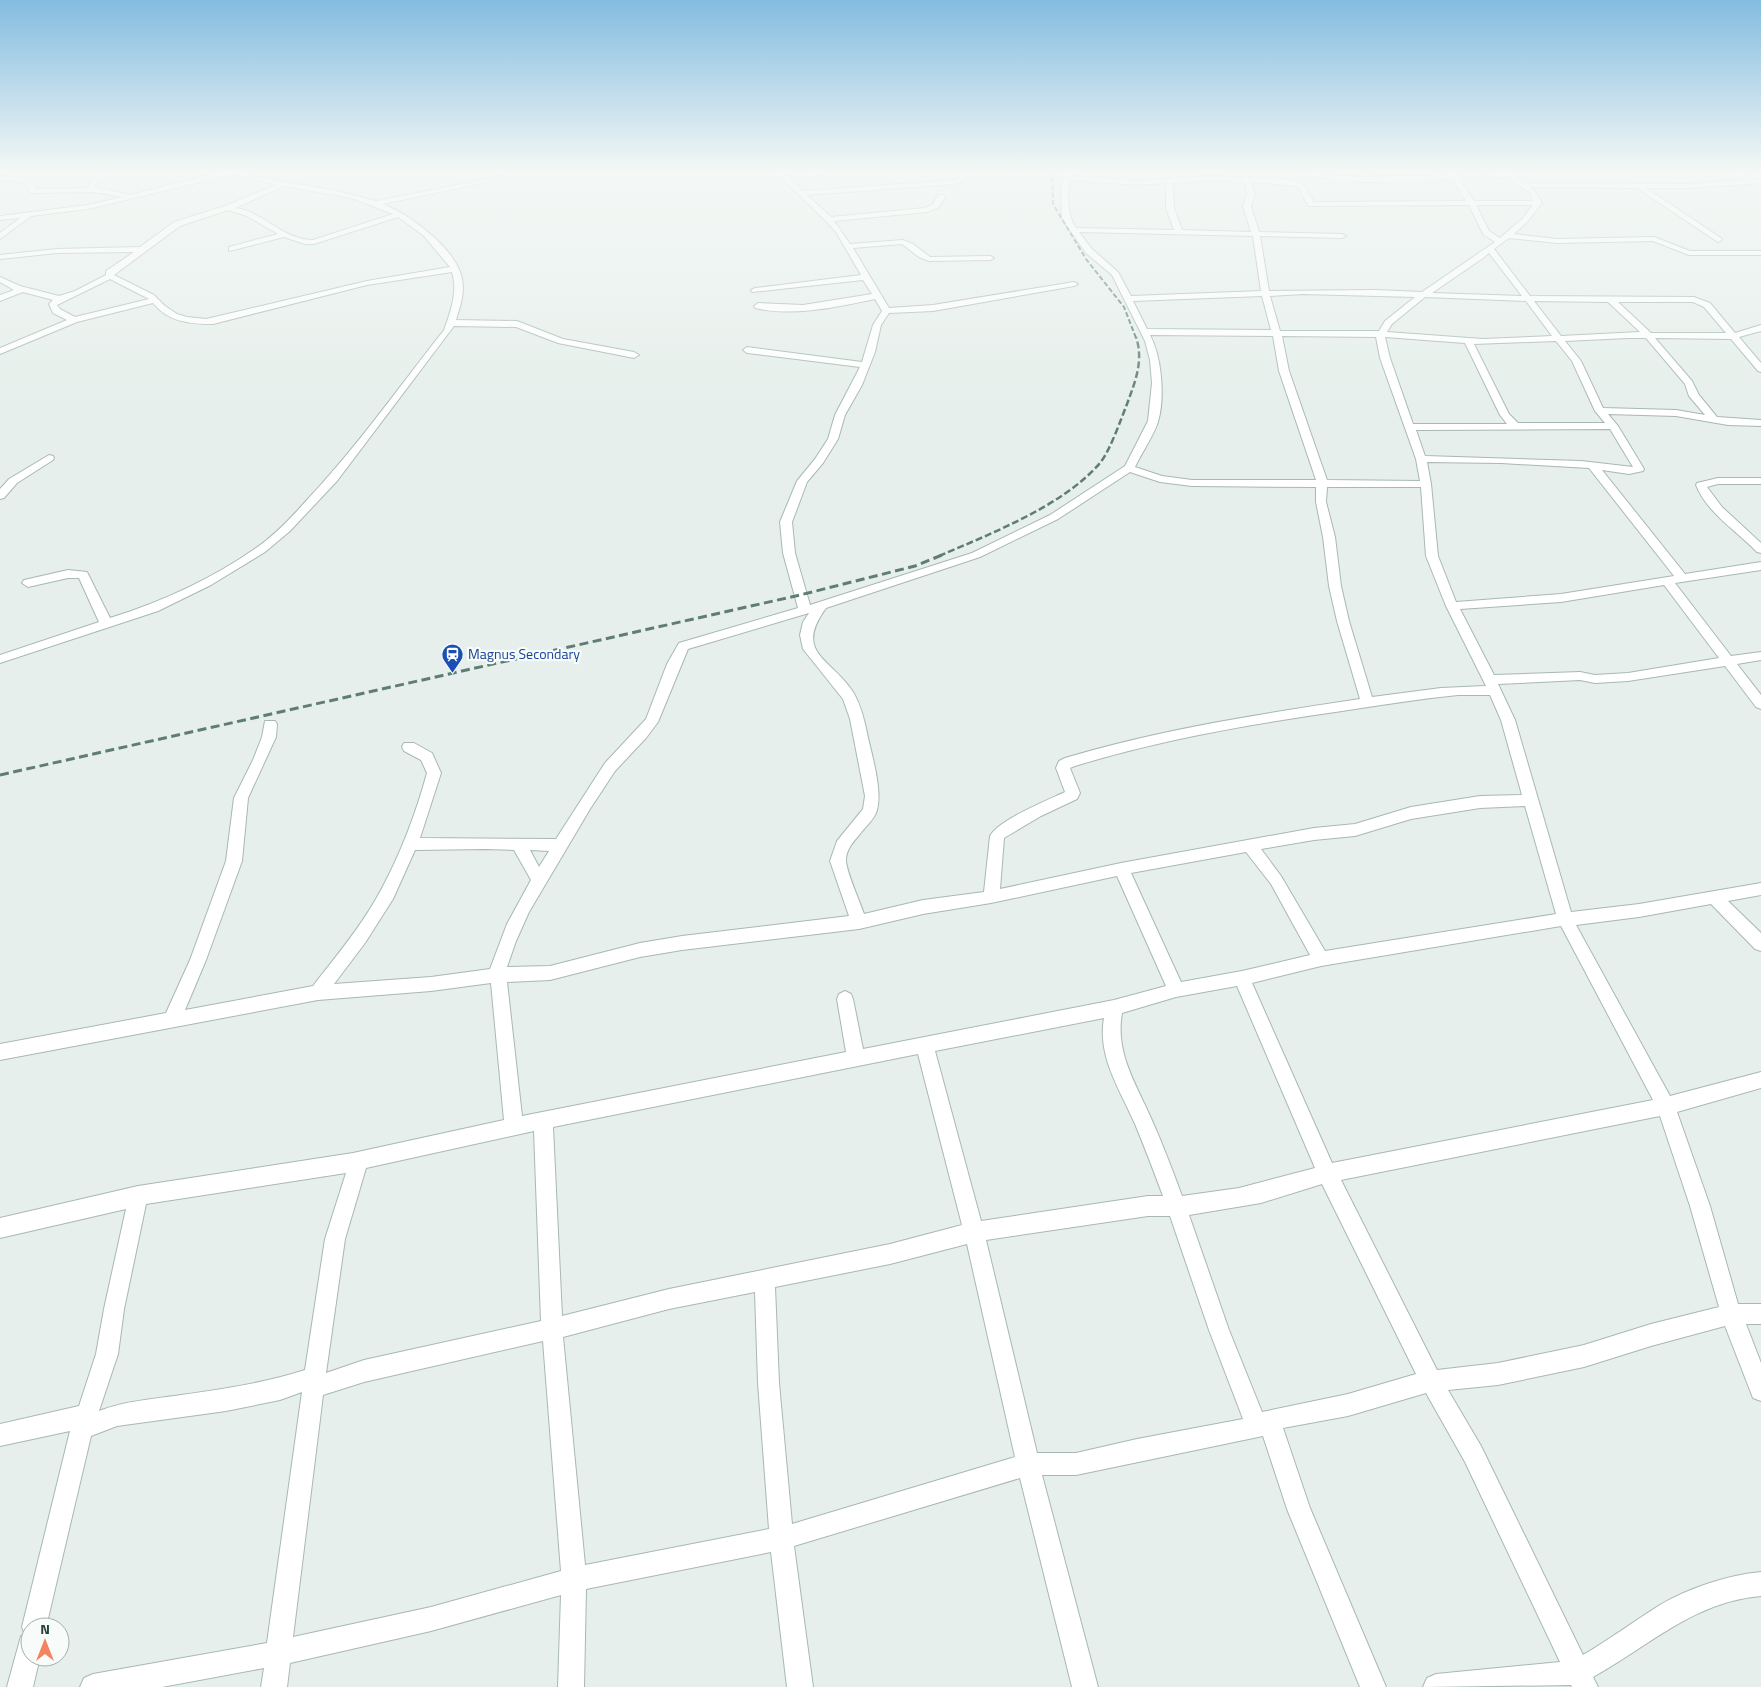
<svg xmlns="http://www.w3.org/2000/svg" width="1761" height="1687" font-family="'Titillium Web',sans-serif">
<rect width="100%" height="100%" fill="#e6efeb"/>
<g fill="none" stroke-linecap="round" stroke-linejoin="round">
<defs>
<g id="street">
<path d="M99,170H105V175L94,187L130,195L229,170H238L261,178L332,190L376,201L503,176V178L501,179L383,204C410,215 456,248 462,279C465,293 460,307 456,320L517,321L563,339L634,352L639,355L634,358L558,343L516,327L454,326L337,481L290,531L265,552L211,585L158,611L0,663V655L99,622L79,578H68L28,587L22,583L24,580L68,570L87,572L110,618C161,602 212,579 256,548C275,535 291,518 306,501C356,448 399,387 444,330C451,311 458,291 452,272L367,285L213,324C190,324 168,322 153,303L77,322L0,354V348L67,320L53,313L49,304L53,300L23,292L0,301V295L14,290L0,282V277L20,286L59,296L75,291L106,275V271L134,252L57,253L0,259V255L57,249L140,247L174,222L225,206L276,185L235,174L88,209L31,216L0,239V233L20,218L0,220V216L88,205L122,197L95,192L32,193L28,191L29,187L23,182L0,180V176L25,178L35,185L36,189L88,188L89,184L99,174ZM284,186L351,198L393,214L313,240C290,240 274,224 254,214C249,211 241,209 235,208ZM228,210L247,216L278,234L229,247V251L284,237L305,244H314L398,217L423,235L450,267L367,281L206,319L187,317L177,314L165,306L154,295L114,275L180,226ZM110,279L149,299L75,317L60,309L57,305Z"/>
<path d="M773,170H780L786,176L828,170H850L790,179L803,191L955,180L960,178L962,170H968L965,180L956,184L807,195L831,217L925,208L933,204L938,195H944L945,197L939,207L927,212L834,221L850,244L903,240L913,244L930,257L990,256L994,258L990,260L929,261L919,257L902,244L853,248L889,308L933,305L1074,282L1078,284L1074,286L933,311L889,313L881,325L875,352L862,385L845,415L838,439L823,463L807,482L792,522L795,553L810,605L972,553L1050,515L1125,466L1148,421L1152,383L1150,360L1145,341L1112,275L1086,253L1062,219L1061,189L1066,170H1072L1071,176L1136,181L1210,176L1243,178L1246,176L1249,178L1291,180L1302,183L1314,202L1466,201L1452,179C1414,180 1331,189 1300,170H1311L1324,175L1361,177L1450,175L1447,170H1454L1457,175L1502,174L1497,170H1505L1524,183L1688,184L1744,180L1728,170C1741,170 1748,180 1761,179V183L1752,184L1688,188H1646L1721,238L1722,240L1718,242L1637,188L1530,187L1535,191L1542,203L1528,221L1514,234L1557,239L1654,237L1690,251H1761V255H1689L1653,241L1557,243L1509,238L1494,249L1530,296L1694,297L1710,303L1735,333L1761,325V331L1739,337L1761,363V372L1758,371L1731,339L1655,338L1692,381L1699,395L1717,417L1761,420V426L1728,425L1676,416L1608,414L1618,426L1644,469L1643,471L1629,474L1602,470L1685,574L1761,562V570L1675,583L1731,656L1761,652V660L1737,664L1761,695V709L1756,707L1725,666L1628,681L1595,683L1580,680L1498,684L1515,720L1571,912L1639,904L1761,883V895L1728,901L1761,933V951L1755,949L1711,904L1639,917L1576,925L1670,1096L1761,1072V1088L1677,1112L1710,1206L1738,1304H1761V1324H1746L1761,1363V1401L1753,1398L1725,1326L1651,1346L1584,1367L1498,1385L1448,1390L1481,1446L1583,1655C1609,1640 1634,1621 1660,1605C1689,1588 1728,1575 1761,1572V1596C1695,1601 1649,1646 1593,1677L1598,1687H1572L1571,1685L1423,1687L1427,1678L1436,1674L1560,1662L1465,1462L1426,1393L1348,1416L1283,1428L1310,1508L1386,1687H1360L1287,1509L1263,1436L1076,1475H1042L1098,1687H1072L1020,1478L794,1546L813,1687H787L771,1552L586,1589L584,1687H558L561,1595L431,1631L290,1663L287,1687H261L264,1668L162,1687H80L84,1678L93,1674L267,1643L302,1392L280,1400L226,1411L117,1426L91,1436L46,1627H30V1657H40L33,1687H7L21,1636L25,1635L22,1627L70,1431L0,1446V1424L79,1406L96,1354L104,1309L126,1209L0,1238V1218L138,1186L353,1153L504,1120L491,983L431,991L318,1000L0,1060V1044L166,1013L190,960L226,861L234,798L253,760L262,737L265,721H275L277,724L276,737L248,798L242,861L206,960L185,1010L313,986C337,955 363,924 381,890C401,853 416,813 427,773L421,760L404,751L402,747L404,743H414L432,753L441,773L420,838L556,839L605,763L646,719L667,664L679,643L798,608L783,553L780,522L797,481L815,459L828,439L835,415L860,367L747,353L743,350L747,347L862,362L873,325L882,311L875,299C836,307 794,317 755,308L754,306L758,303L803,305L872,294L863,280L752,292L751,290L755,288L861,275L836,232L826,221ZM1508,178L1530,193L1533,201H1474L1459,179ZM1070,180L1136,185L1166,183V208L1174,230L1076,228C1067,215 1067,196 1070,180ZM1210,180L1244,182L1247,194L1243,206L1251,232L1182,230L1174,208L1173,183ZM1251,182L1297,186L1309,206H1312L1469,205L1483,234L1495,242L1422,292L1375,290L1269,291L1260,236L1342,238L1346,236L1342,234L1259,232L1251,206L1255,194ZM1476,205H1533L1523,218L1500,238L1489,231ZM1079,232L1253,236L1261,291L1131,296L1118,272L1092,249ZM1489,253L1522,296L1432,293L1483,258ZM1303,294L1415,297L1385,321L1379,331H1280L1270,296ZM1262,296L1271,330L1147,329L1133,301ZM1425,297L1526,301L1552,336L1483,339L1387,332L1392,324ZM1534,301L1608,302L1640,332L1561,336ZM1618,302H1693L1704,307L1726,333H1651ZM1150,335L1273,336L1279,371L1316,480H1192L1162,476L1135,467C1142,452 1153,437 1158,422C1165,398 1162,357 1150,335ZM1282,336L1376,337L1380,358L1416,459L1420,481L1327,480L1289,371ZM1385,337L1465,343L1500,415L1507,424H1413L1390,358ZM1628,338H1646L1685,384L1689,396L1705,415L1676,410L1603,408L1581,361L1565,341ZM1556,341L1572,361L1595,411L1605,423H1518L1509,414L1474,344ZM1610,429L1633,467L1581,461L1425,456L1416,430ZM1427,462L1501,463L1589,468L1674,576L1561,594L1456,602L1438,556L1431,484ZM1130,472L1160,482L1192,486L1316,487V502L1323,537L1329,586L1337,621L1360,699C1260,714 1162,729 1065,758L1059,761L1056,768L1065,792C1048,800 998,820 990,836L984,892L923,900L864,914C860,902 846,871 846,860C846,850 853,842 860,834C865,827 875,819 877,810C883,788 870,750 866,728C863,715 859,700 851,689C829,658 794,652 826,608L980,557L1058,519ZM1327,487H1421L1426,556L1446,606L1486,686L1441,688L1372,697L1349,621L1341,586L1335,537L1326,502ZM1664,585L1719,658L1628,673L1595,675L1580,672L1494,675L1460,609L1561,602ZM809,613L803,622L800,635L803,649L843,699L850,719L865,796L863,809L837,841L830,861L849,916L682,936L640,943L550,966L507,967L516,941L529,912L590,809L615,771L646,738L658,722L688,649ZM1458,695H1490L1501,720L1522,795L1480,796L1411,807L1355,824L1314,828L1121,863L1000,889L1004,838L1041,816L1077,799L1080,793L1070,768L1075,766C1162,739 1252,724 1342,711C1381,705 1419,699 1458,695ZM1525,806L1556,914L1325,951L1281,876L1261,849L1314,840L1355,836L1411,819L1480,808ZM486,849L514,850L531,880L507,924L490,969L431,977L334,984L365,943L393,899L415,850ZM530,850L549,851L539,867ZM1246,852L1271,884L1310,955L1242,971L1181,982L1131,873ZM1117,876L1166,986L1114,1000L863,1049L853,999L851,994L845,991L839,994L837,999L846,1052L522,1116L507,982L550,980L640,957L682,950L859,929L923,914L991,903ZM1561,926L1653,1100L1332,1163L1252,983L1321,966ZM1237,986L1315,1168L1239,1188L1182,1196C1172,1169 1162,1142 1150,1116C1135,1082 1115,1052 1122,1013L1176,997ZM1104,1018C1097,1056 1120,1090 1135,1124C1145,1148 1154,1172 1163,1196H1148L981,1221L935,1051ZM918,1054L962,1225L890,1244L669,1289L562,1316L553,1127ZM1660,1116L1690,1206L1719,1307L1651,1324L1584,1345L1498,1363L1437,1370L1341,1180ZM534,1131L541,1321L364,1360L326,1373L345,1239L366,1168ZM346,1173L325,1239L305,1370C265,1383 223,1389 181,1395C153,1399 125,1401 99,1411L118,1354L124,1309L146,1204ZM1322,1184L1416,1374L1348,1394L1262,1412L1229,1330L1189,1215L1261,1203ZM1148,1216H1170L1209,1330L1243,1419L1137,1439L1076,1453H1037L986,1240ZM967,1244L1015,1457L792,1524L779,1383L775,1287L890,1264ZM755,1292L758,1383L769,1529L585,1565L563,1337L669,1309ZM543,1341L561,1571L431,1607L293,1637L323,1395L364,1382Z"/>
<path d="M49,455L53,456L54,458L53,460L17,483L4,498L0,499V489L9,479Z"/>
<path d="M1718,478H1761V484H1718L1707,487L1722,507L1761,543V553L1757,552C1737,531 1707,513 1696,485L1697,483Z"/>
</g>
</defs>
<!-- street casing -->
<use href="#street" stroke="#a8b8b2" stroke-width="2"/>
<!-- street -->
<use href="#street" fill="#fff" fill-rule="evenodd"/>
<!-- rail-far2 -->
<path stroke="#5f7d75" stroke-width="2" stroke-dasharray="5 2.5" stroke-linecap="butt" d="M1052,170L1053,204L1086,259L1124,307L1136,338"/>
<!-- rail-far1 -->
<path stroke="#5f7d75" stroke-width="2.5" stroke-dasharray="7 3" stroke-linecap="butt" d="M939,556C990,534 1063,506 1100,463C1110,451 1121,419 1127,404C1135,382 1144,361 1136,337"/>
<!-- rail -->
<path stroke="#5f7d75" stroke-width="3" stroke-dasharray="9 4.5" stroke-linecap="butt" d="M0,775L800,595L915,566L942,555"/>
</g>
<!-- sky -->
<linearGradient id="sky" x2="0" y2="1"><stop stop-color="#84bce0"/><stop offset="0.42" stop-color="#f4f8f6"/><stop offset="1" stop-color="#f4f8f6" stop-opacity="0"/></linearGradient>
<rect width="1761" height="407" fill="url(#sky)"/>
<!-- icons -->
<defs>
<symbol id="station-pin" viewBox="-11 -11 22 30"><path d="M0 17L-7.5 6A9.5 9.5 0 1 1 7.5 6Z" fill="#1a4fb4" stroke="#f7fbf9"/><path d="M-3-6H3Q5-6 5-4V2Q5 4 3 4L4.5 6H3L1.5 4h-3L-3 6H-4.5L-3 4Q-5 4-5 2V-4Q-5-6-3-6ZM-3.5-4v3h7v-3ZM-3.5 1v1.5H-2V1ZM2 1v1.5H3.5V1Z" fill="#fff"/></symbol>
</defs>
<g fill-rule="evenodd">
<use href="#station-pin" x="440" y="642" width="25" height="34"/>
</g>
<g text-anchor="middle" stroke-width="4.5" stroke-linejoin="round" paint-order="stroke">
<!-- transit labels -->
<g font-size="14" fill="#164399" stroke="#f7fbf9" text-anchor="start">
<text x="468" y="659">Magnus Secondary</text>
</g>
</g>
<!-- north arrow -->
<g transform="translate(45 1642)"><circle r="24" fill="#f7fbf9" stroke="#a3b1ad"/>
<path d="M0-4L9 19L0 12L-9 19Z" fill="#f4845f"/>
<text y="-8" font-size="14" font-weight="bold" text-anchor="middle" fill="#24423a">N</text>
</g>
</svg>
